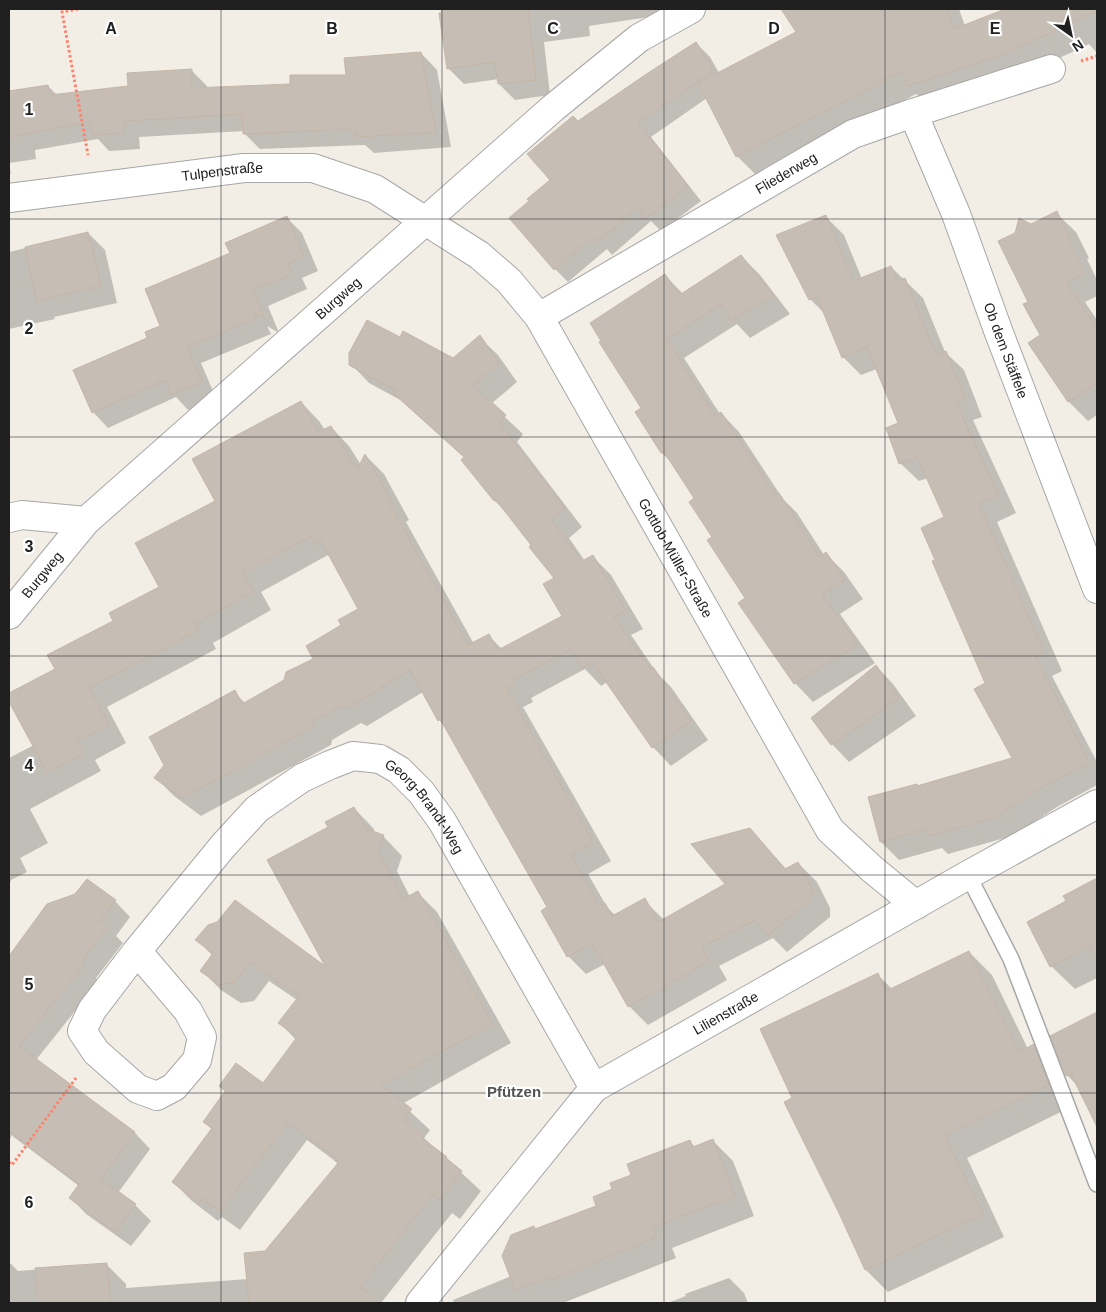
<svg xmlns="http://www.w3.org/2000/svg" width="1106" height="1312" font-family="Helvetica,sans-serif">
<rect width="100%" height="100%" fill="#f2eee6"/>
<!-- shadow -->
<g fill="#0003">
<path d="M443,9H681L682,12L589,26L590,36L544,42L550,95L515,100L499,84V79L464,84L448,68Z"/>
<path d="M786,9H860L862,14L876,9H959L965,26L1006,9H1097V53L1089,44L1028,73L928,105L916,94L757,176L737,156L707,98L651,137L701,201L661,231L651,221L612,255L607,249L568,282L555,269L552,181L578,123L696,43L710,57L719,73L798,33Z"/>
<path d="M421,53L437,70L451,147L374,153L365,145L260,149L244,133V131L139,137L140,149L109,151L98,139L35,150L36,159L9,163L11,174H9V93L48,86L57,95L129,87L191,70L207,86V89L292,85L347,77Z"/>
<path d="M1056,213L1076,232L1089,258L1087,259L1097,280V296L1085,302L1097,320V415L1088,421L1069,402L1030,343L1041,336L1030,302L1031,225Z"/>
<path d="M826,217L844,235L862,279L891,267L923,298L945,352L964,370L982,417L973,420L1016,513L997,522L1062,671L1052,676L1097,762V785L1057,807L1012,836L948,854L942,848L899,860L881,842L918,787L1014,758L987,684L936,561L946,518L928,478L919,481L900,463L899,424L877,369L861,375L843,357L825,314L810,299Z"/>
<path d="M287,218L302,233L318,271L302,278L307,289L268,306L279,333L267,326L271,334L201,363L216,398L188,410L176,397L108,428L93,412L149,338L162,327L231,254Z"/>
<path d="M88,233L105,250L117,303L54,317L55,319L9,329V252Z"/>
<path d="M741,256L760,275L790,314L750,338L737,324L684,358L720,414L721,413L739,432L783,499L797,513L824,555L826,554L844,572L863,599L840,614L875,663L813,702L795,683L714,538L696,499L673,464L662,453L643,408L665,275L683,294Z"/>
<path d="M479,337L498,355L517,382L491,404L523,434L517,442L582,527L569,538L585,561L592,556L611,575L643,629L631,635L657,673L671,687L708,740L671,766L653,747L607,682L601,686L585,669L531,698L533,702L523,707L611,861L588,874L607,907L616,916L644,900L664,920L727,884L750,829L787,870L798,863L817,882L830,908V917L787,952L773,938L719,966L727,980L648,1025L629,1006L605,964L586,974L568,956L548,908L446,727L439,720L423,692L367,726L361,723L332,740L331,745L201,816L174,796L156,778L234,692L246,704L285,681L315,660L343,626L360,609L333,560L328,555L261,592L271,610L213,643L216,649L107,707L126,743L95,760L101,771L30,809L48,843L20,858L27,872L11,880L9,887V758L34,745L9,699V694L56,669L115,621L160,588L216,502L301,402L319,421L325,430L331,427L349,446L361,465L366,456L384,474L409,520L406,522L474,644L489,636L502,649L564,617L556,578L509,515L494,500L465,458L404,402L369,383L351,364L400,339L453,360Z"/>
<path d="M876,666L893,684L916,716L849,762L832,744Z"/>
<path d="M354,808L373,828L376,834L383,836L402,856L397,871L410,897L418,893L437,912L511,1043L402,1104L430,1130L424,1138L481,1191L460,1219L452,1213L381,1303H9V1262L18,1271L106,1264L126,1284V1288L248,1279L265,1252L339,1164L307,1140L240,1230L222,1217L218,1221L192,1201L173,1182L212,1130L205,1122L264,1085L296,1040L280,1023L297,1000L269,981L254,1001L241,1003L221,990L202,971L213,956L197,940L329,971L330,828Z"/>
<path d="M1097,879V978L1075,989L1051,966L1068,902L1065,897Z"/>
<path d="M115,901L130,917L116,936L123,943L96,978L99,981L36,1060L135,1133L150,1149L118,1193L135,1205L151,1221L131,1246L86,1214L71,1198L79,1186L11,1135V1139L9,1137V989L12,984L9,981V958L48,906Z"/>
<path d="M969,952L992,975L1028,1049L1033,1046L1056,1068L1071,1107L967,1158L1004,1237L888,1292L866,1270L839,1210L794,1098L877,974L893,990Z"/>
<path d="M1097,1014V1124L1079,1087L1067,1075L1052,1036Z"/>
<path d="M712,1140L733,1161L754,1216L672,1248L676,1258L563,1303H454L453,1300L511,1276L536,1230L598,1207L614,1190L633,1175L690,1142L695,1147Z"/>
<path d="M729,1278L744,1293L748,1303H667L686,1296L685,1294Z"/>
</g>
<!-- building -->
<g fill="#c6beb5" stroke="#c5b6a7">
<path d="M441,9H528L536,80L498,84L495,62L447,69L439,13H442Z"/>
<path d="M781,9H947L954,29L1005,9H1097V11L1007,53L907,86L902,71L736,157L698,83L796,32Z"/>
<path d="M696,42L714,70L638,123L688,186L646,219L638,207L598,242L593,236L554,270L509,218L529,201L527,199L550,180L527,154L573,116L578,121L645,75Z"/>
<path d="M421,52L436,132L357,137L356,132H350V129L243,134L242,114L124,121V133L92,135L90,122L9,137V91L48,85L50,95L128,86L127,73L192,69V88L290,84V75H346L344,58Z"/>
<path d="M1057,211L1070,238L1068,239L1085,273L1066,282L1097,328V383L1068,402L1028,343L1040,335L1023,304L1028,302L998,241L1015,233L1019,218L1031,224Z"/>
<path d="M826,215L853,281L891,266L898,281L905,278L936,355L946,351L965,398L956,402L998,495L979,504L1044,652L1035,657L1089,762L1039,789L994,818L929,836L927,829L880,842L868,797L917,784V786L1012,758L974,689L985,683L932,561L935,560L921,528L944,517L917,457L899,464L886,428L898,423L867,347L842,358L817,297L809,300L776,235Z"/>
<path d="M287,216L304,256L288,263L292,274L253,290L265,319L254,313L256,318L187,347L202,382L171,395L165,380L92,413L73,370L147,338L145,332L160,326L145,289L230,253L225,243Z"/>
<path d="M88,232L101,286L37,301L25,247Z"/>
<path d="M741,255L773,295L731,321L721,304L667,339L715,416L721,412L775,495L779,493L820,557L826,552L845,580L822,595L858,644L794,684L738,603L745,598L707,540L712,537L689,502L694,498L664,452L661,453L635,412L641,408L599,342L601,341L590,323L665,274L677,292L679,291L681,294Z"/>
<path d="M367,320L400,337L403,331L453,358L480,335L499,363L473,385L506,415L499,423L565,508L551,519L582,561L593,555L625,610L614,617L650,669L653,667L691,721L652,748L592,662L582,668L571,649L513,680L515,683L506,688L593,842L571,855L599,906L605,903L612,916L645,898L658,922L725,884L691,844L750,828L785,869L798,862L812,888V898L768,935L755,920L702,947L709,961L628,1007L592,943L567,957L541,911L547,907L440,719L438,721L410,670L348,708L342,706L314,721L313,727L182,798L154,778L164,765L149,737L235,690L242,704L284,680L286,672L313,659L306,646L341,625L338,620L358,609L321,541L315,544L311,536L243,573L253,591L195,624L199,630L89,688L109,724L77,741L84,753L47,772L9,702V693L55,669L47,655L113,621L109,613L159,587L135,543L215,501L192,459L301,401L318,432L331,426L357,470L365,454L392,502L389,503L468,645L489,634L498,650L562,616L543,584L554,578L529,547L531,545L496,500L494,501L461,460L464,457L393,393L397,391L349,365V353Z"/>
<path d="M876,665L899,698L831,745L811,718Z"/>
<path d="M354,807L366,829L384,835L378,851L403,899L418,891L492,1024L381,1085L412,1109L403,1120L424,1137L423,1139L447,1157L446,1158L462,1171L440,1200L433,1194L360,1287L379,1303H249L244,1253L265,1251L338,1163L334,1160L336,1158L288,1122L220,1212L202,1198L199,1203L172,1182L212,1128L203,1122L225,1091L219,1086L236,1063L263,1083L297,1037L278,1023L299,996L250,962L235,982L220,985L200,971L213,953L195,940L208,925L217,922L235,900L325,966L267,860L328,827L325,822Z"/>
<path d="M1097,878V958L1090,945L1050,967L1027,922L1066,901L1063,896Z"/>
<path d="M87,879L116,900L100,920L108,926L81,962L84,964L19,1046L135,1132L101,1179L136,1204L115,1232L69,1198L79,1184L9,1131V956L47,904L75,894Z"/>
<path d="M969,951L1019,1052L1034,1044L1049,1085L945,1136L983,1214L865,1270L838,1211L784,1102L792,1098L760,1029L878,973L886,991Z"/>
<path d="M1097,1012V1127L1071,1074L1066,1076L1050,1036Z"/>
<path d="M713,1139L735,1196L653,1227L657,1237L551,1280L550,1277L515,1290L502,1256L511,1235L534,1226L535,1229L596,1206L593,1197L612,1189L610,1183L631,1175L627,1164L690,1140L693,1147Z"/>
<path d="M107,1263L110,1303H38L35,1268Z"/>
</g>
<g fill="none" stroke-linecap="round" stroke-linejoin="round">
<defs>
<path id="service" d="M968,875L1011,959L1097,1184"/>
<g id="minor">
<path id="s1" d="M913,113L956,214L999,333L1097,589"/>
<path id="s2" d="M9,198L244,168H313L375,189L479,255L509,281L539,317L830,830L872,869L916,905"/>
<path id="s3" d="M539,317L853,134L913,113L1051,69"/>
<path d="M9,518L22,515L86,521"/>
<path id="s4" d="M9,615L86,521L553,108L639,38L691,9"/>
<path id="s5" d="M137,951L188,1011L202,1037L197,1060L174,1087L157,1096L138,1089L96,1052L82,1031L92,1010L137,951L223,846L257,809L302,778L330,765L353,756L380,759L399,770L421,792L442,821L594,1088"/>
<path id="s6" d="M420,1303L594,1088L968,875L1097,804"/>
</g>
</defs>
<!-- service casing -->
<use href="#service" stroke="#a7a7a7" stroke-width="18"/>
<!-- minor casing -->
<use href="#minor" stroke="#a7a7a7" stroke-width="30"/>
<!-- path -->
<g stroke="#ff816a" stroke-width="3" stroke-dasharray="2.5 2.5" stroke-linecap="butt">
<path d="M78,9L62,12L88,155"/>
<path d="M1081,61L1097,56"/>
<path d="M9,1162L12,1165L76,1078"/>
</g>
<!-- service -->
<use href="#service" stroke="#fff" stroke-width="15"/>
<!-- minor -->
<use href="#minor" stroke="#fff" stroke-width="28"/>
</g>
<!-- grid -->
<path fill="none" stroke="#202020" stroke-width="1" stroke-opacity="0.55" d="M221,9V1303M442,9V1303M664,9V1303M885,9V1303M9,219H1097M9,437H1097M9,656H1097M9,875H1097M9,1093H1097"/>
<g text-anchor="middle" stroke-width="4.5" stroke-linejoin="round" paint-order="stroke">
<!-- street labels -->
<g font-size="14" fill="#202020" stroke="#fff">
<text dy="5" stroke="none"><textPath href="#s2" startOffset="215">Tulpenstraße</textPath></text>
<text dy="5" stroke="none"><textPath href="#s3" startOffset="286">Fliederweg</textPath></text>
<text dy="5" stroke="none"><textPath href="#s4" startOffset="458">Burgweg</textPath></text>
<text dy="5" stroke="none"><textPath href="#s1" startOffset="255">Ob dem Stäffele</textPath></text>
<text dy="5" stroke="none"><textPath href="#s2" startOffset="858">Gottlob-Müller-Straße</textPath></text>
<text dy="5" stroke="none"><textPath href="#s4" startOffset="52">Burgweg</textPath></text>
<text dy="5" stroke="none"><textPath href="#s5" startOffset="775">Georg-Brandt-Weg</textPath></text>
<text dy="5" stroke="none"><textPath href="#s6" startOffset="428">Lilienstraße</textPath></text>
</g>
<!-- neighbourhood labels -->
<g font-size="15" font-weight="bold" fill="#535353" stroke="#fff">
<text x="514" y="1097">Pfützen</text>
</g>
</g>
<g font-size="16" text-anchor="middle" font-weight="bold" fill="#202020" stroke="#fff" stroke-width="4.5" stroke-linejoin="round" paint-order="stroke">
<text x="111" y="34">A</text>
<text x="332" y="34">B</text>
<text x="553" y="34">C</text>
<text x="774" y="34">D</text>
<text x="995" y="34">E</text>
<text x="29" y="115">1</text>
<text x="29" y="334">2</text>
<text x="29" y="552">3</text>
<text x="29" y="771">4</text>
<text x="29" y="990">5</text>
<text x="29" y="1208">6</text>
</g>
<!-- border -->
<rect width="1106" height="1312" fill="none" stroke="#202020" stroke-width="20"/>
<!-- north arrow -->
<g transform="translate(1071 35) rotate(147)" stroke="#ffffff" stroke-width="4" paint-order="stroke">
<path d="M0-4L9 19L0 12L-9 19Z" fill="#202020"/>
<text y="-8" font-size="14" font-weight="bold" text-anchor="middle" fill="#202020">N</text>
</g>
</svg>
